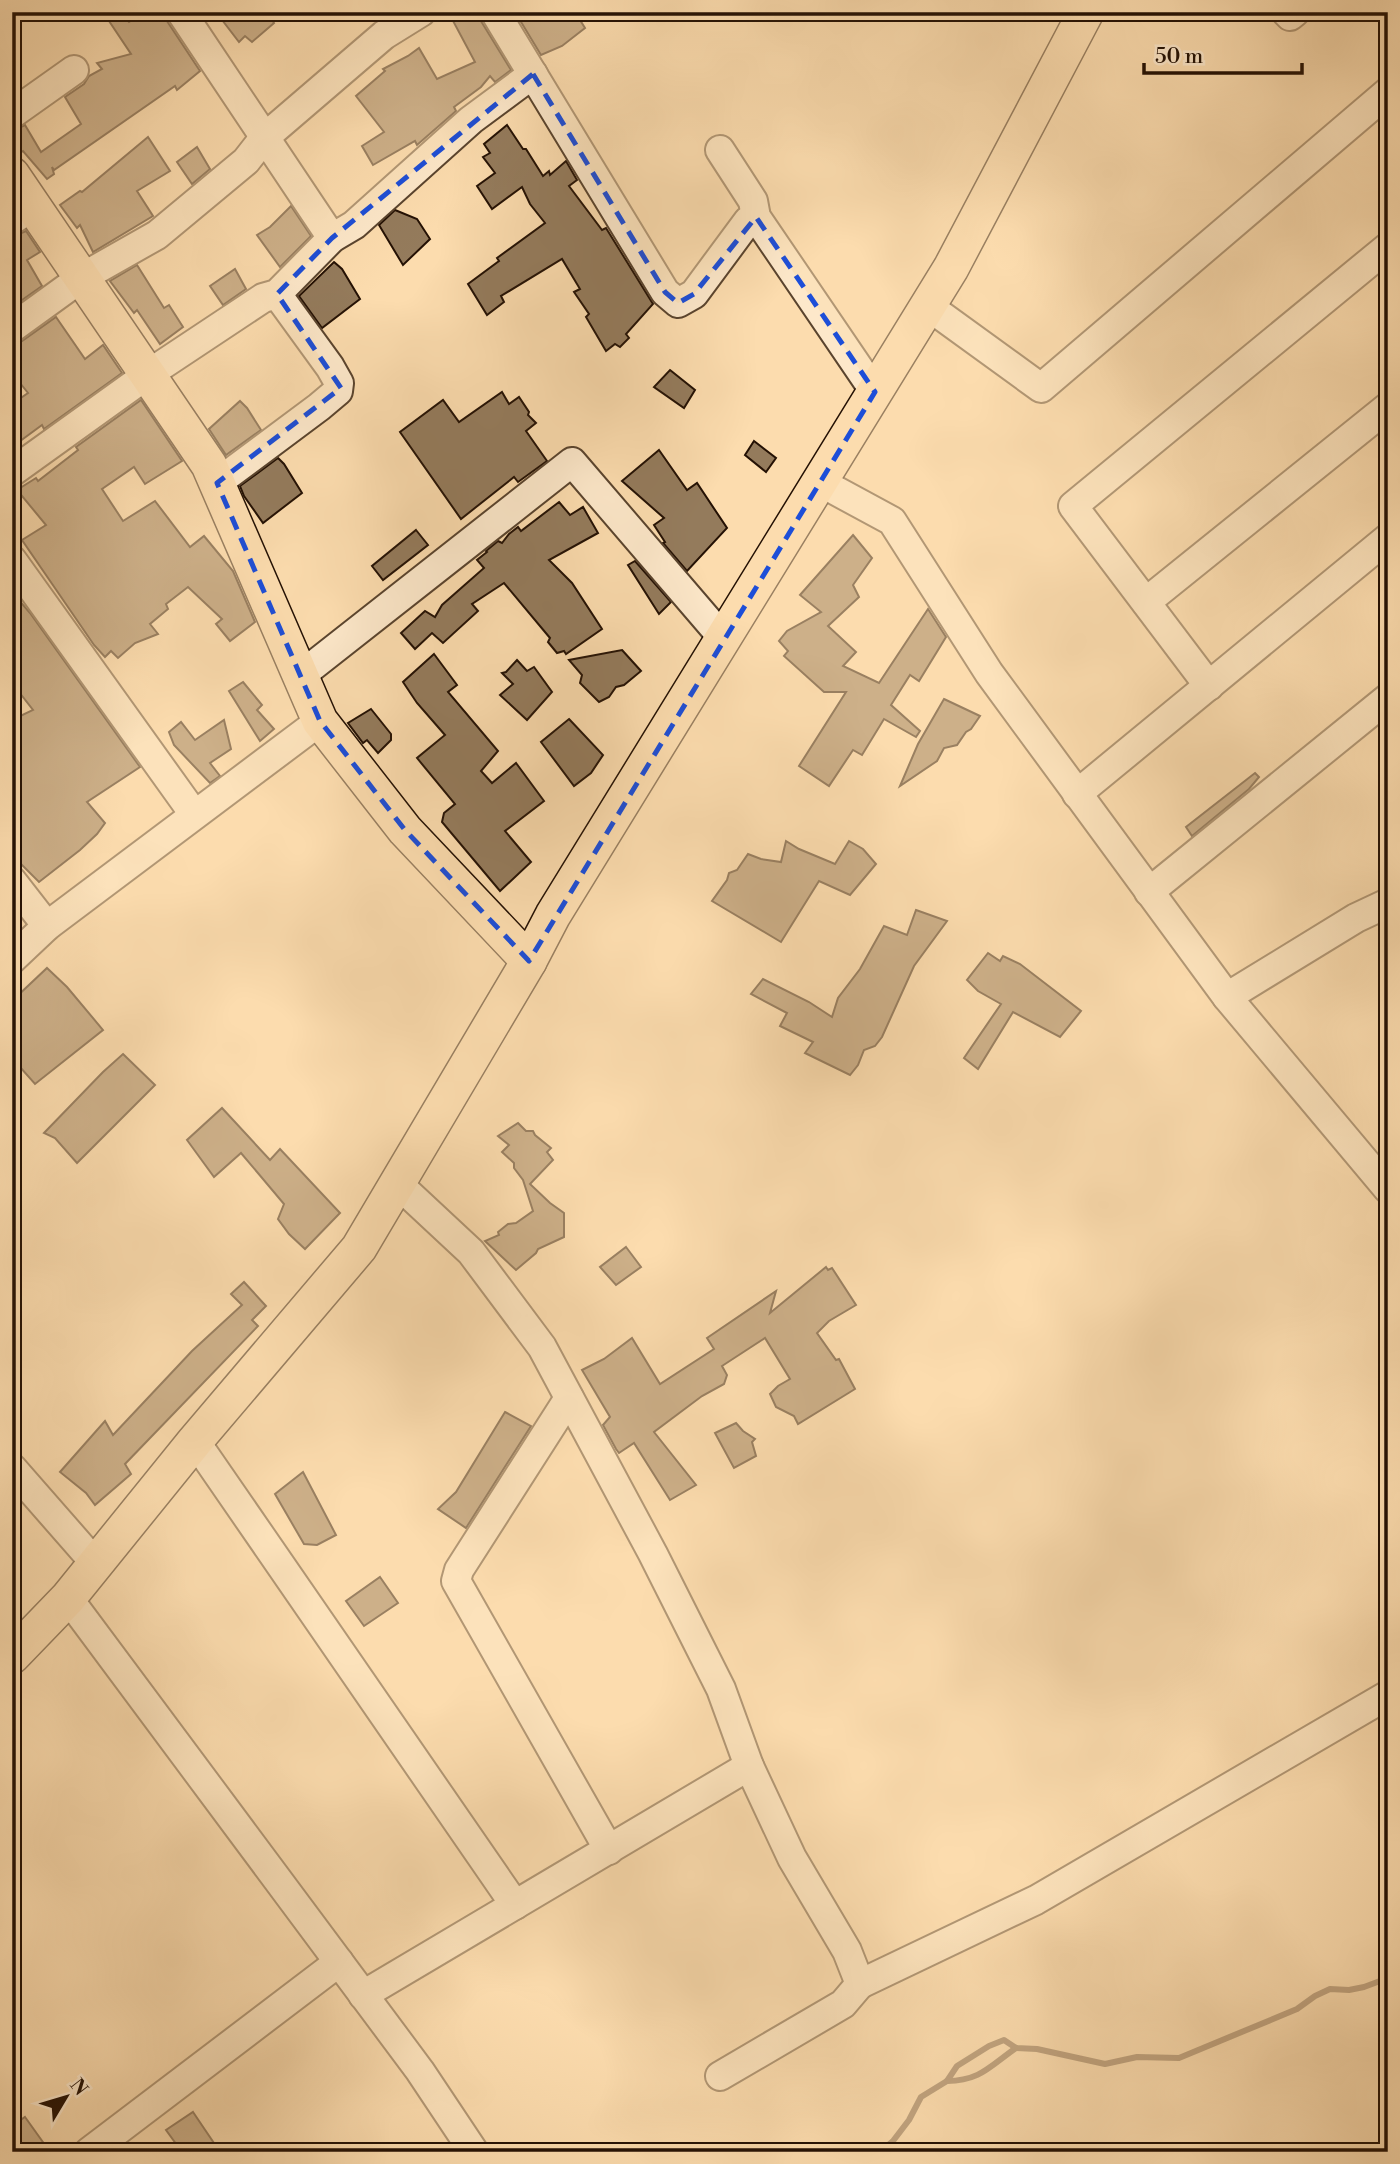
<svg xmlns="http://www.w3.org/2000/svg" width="1400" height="2164" font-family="'Libre Bodoni',serif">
<rect width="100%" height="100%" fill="#fcdcae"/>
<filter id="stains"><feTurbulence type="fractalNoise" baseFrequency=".00286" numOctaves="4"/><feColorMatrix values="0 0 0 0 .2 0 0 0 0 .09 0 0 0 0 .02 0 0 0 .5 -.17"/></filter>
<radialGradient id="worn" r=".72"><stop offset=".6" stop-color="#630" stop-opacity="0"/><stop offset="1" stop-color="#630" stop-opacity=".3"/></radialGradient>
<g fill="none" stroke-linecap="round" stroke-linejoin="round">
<!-- stream -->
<g stroke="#7a6147" stroke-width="6">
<path d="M947,2081C980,2081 990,2066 1016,2048"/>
<path d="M880,2152L893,2141L909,2120L921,2097L947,2081L957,2066L989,2046L1004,2040L1016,2048L1037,2049L1105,2064L1137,2057L1179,2058L1297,2009L1315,1996L1330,1989L1349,1990L1364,1987L1388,1978"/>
</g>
</g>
<!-- building -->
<g fill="#947b5c" stroke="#241104" stroke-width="2">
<path d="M103,12H119L129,22L144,12H164L167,21L200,71L177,90L175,86L54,170L52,167L54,174L47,179L23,151L15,156L12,155V131L25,125L41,152L81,124L65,97L84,84L89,76L102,69L97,63L131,54Z"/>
<path d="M216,12H267L274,23L252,42L245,36L239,42Z"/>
<path d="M458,12H478L481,21L511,70L495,82L490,76L481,87L454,107L456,111L417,145L415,141L373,165L362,146L384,132L356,96L385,71L383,69L408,56L419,48L437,79L475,62L452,19Z"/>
<path d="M515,12H575L585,28L562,46L541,55Z"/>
<path d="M507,125L523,149H526L543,176L549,171L550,175L566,161L577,180L569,186L602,230L606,228L653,304L626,334L629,338L620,347L615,344L606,351L586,317L589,314L574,292L580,289L562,259L501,296L504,302L487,315L468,284L499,261L497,258L545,223L530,204L522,187L492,209L477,186L495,173L483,157L490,153L484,144Z"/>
<path d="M148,137L170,171L137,191L153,216L93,252L80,225L77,228L60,205L80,191L82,192Z"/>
<path d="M197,147L210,169L192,184L177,162Z"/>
<path d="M291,206L311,236L280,267L257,235L270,227Z"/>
<path d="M395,210L417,219L430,239L403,265L379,225Z"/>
<path d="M26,231L40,252L27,260L42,286L12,307V237Z"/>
<path d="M334,262L342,269L360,299L322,328L299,296Z"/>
<path d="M137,265L164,308L169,305L183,327L160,344L137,310L134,313L110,281Z"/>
<path d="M235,269L246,289L223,305L210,286Z"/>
<path d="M56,317L85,359L103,345L122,373L44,429L42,425L12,447V404L28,393L12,373V344L22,341Z"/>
<path d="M670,370L695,390L684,408L654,387Z"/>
<path d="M502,392L509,404L519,397L529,412L528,415L536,423L526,431L547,461L518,482L514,477L461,519L400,432L443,400L459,422Z"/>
<path d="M141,400L182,461L145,484L134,467L102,489L123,521L155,501L190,547L204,536L233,571L255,622L230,641L216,624L222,619L188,587L166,604L168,609L150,624L158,634L135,643L118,658L111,651L105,657L94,645L22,540L46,525L17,490L36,478L38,481L78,450L76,447Z"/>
<path d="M240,401L247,408L261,430L226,455L209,429Z"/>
<path d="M754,441L776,458L766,472L745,455Z"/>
<path d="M659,450L687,490L697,483L727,528L687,571L663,543L665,542L654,525L664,518L622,481Z"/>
<path d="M278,458L284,464L302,493L263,523L244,496L240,486Z"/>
<path d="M559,502L570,515L583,507L598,533L549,560L572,583L602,629L566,654L564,651L557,653L548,642L550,638L504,583L472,604L478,611L443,643L432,633L415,649L401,633L425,611L435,617L442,605L484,568L477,560L487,552L486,551L498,541L502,543L509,534L518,527L521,531Z"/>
<path d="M416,530L428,545L383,580L372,566Z"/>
<path d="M853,535L872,558L853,585L859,597L828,626L856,652L843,666L879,683L928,609L946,637L919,681L910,675L891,705L920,731L916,737L884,719L862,755L853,750L829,786L799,766L846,692H824L784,656L788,651L779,641L787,631L821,612L800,595Z"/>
<path d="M635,561L671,602L659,614L628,565Z"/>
<path d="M12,592L30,613L140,767L87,802L105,823L97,834L80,850L39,882L12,855V720L33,710L12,683Z"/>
<path d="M622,650L641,671L624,685L616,687L609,697L599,702L580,683L582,675L569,660Z"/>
<path d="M434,654L457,685L448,692L498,751L481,771L492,783L516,763L544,801L505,831L531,862L500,891L442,822L444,813L455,804L417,758L445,735L417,703L403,682Z"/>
<path d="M517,660L527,671L534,667L552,692L527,720L500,695L513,684L502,673L506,672Z"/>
<path d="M243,682L262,705L257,710L274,729L260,741L229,691Z"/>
<path d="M944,699L980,716L971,729L966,732L957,745L944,748L937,761L900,786L918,744Z"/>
<path d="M371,709L391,734V740L378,753L367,740L363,743L348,723Z"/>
<path d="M569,719L603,755L591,773L574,786L541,742Z"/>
<path d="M224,720L231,749L210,763L220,776L210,783L174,745L169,732L181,722L195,740Z"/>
<path d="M1255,773L1259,777L1249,789L1192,836L1186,827Z"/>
<path d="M786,841L799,849L835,864L849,841L863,849L876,864L850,895L819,881L781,942L712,901L727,880L729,873L737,870L748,854L761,859L781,862Z"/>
<path d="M916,910L947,921L914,966L882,1037L875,1046L864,1050L858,1065L850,1075L805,1053L813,1042L780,1026L787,1013L751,994L763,979L809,1002L832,1017L838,998L860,969L884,926L907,935Z"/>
<path d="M988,953L1000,961L1003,956L1020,964L1081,1011L1060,1037L1013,1012L978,1069L964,1058L1001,1004L978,991L967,980Z"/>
<path d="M47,968L67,987L103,1030L35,1084L12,1058V1001Z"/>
<path d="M123,1054L155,1085L77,1163L55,1138L44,1133L103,1072Z"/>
<path d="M222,1108L270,1160L280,1149L340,1213L305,1249L289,1234L278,1219L284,1204L241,1153L214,1177L187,1140Z"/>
<path d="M518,1123L526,1131H533L535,1135L551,1148L547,1152L553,1160L530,1184L550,1203L564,1213V1237L538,1249L536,1253L516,1270L485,1241L499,1235L498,1232L508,1224L516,1223L533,1211L523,1180L514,1168V1163L502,1152L509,1145L498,1136Z"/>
<path d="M626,1247L641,1267L616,1285L600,1267Z"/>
<path d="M826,1267L828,1270L832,1268L856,1305L829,1321L817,1333L836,1360L839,1359L855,1389L798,1424L794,1416L776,1407L770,1394L778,1386L790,1379L765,1338L722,1366L727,1375L724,1384L702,1396L654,1432L696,1485L670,1500L634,1443L619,1453L616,1449L603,1425L610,1417L582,1370L604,1359L632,1338L660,1384L714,1349L707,1338L776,1291L770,1313Z"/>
<path d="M244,1282L266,1306L252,1320L258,1326L125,1464L131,1474L95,1505L86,1493L60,1472L105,1421L113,1435L192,1351L242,1305L231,1294Z"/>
<path d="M505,1412L531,1426L466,1528L438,1509L456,1492Z"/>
<path d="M736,1423L743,1431L755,1439L752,1442L756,1456L734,1468L715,1433Z"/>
<path d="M303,1472L336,1535L317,1545L304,1544L275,1494Z"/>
<path d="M380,1577L398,1603L364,1626L346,1601Z"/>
<path d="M193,2112L220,2152H182L166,2130Z"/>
<path d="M25,2117L50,2152H12V2126Z"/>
</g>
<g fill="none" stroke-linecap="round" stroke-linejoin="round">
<defs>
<g id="minor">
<path d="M181,12L332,238"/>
<path d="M495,12L665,292L678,303L694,294L748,221L756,217"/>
<path d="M1286,12L1290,16L1295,12"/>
<path d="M12,114L74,70"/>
<path d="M720,150L753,201L756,217L875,392"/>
<path d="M12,220L33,206L35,207"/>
<path d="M928,306L1041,388L1388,92"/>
<path d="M12,328L81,278L157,235L246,161L264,138L384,35L421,12"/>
<path d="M12,472L147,375L263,298L277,294L332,238L354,225L471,120L533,74"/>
<path d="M820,482L892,521L989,673L1227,997L1388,1189"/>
<path d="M217,483L319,407L338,391L339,383L330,367L277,294"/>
<path d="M12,560L194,814"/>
<path d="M1146,602L1388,407"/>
<path d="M300,676L572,462L723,638"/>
<path d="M1209,686L1073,506L1388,247"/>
<path d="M1077,794L1388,538"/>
<path d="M12,881L47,926"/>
<path d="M1149,892L1388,698"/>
<path d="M12,959L47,926L320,721"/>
<path d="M1227,997L1356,918L1388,903"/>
<path d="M397,1183L471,1252L542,1347L653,1554L721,1689L749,1766L792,1858L847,1951L860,1984L843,2004L720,2076"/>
<path d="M569,1398L459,1570L456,1581L609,1850"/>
<path d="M195,1441L515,1905"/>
<path d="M12,1468L96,1564"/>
<path d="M68,1598L420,2071L474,2152"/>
<path d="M860,1984L1036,1900L1388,1695"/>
<path d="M363,1995L749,1766"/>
<path d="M89,2152L339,1962"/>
</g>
<g id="major">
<path d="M12,175L209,465L320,721L405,830L529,961"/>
<path d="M12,1656L68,1598L195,1441L359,1248L529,961L553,915L951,268L1086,12"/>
</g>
</defs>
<!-- minor casing -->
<use href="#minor" stroke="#5a442e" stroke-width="32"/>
<!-- major casing -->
<use href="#major" stroke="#241104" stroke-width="38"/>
<!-- minor -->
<use href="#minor" stroke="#fde8ca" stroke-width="28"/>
<!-- major -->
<use href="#major" stroke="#fcdcae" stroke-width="35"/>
</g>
<!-- marked area -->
<path d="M0 0H1400V2164H0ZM533,74L665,292L678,303L694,294L756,217L875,392L529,961L405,830L320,721L217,483L341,388L277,294L332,238Z" fill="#fcdcae" fill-opacity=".55" fill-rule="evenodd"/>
<path fill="none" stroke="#1d4ed8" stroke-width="5" stroke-dasharray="14 9" stroke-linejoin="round" d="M533,74L665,292L678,303L694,294L756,217L875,392L529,961L405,830L320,721L217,483L341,388L277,294L332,238Z"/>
<!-- margin -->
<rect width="1400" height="2164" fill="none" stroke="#fcdcae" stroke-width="42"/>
<rect x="14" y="14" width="1372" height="2136" fill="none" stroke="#241104" stroke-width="3.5"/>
<rect x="21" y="21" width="1358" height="2122" fill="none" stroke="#241104" stroke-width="2"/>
<!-- north arrow -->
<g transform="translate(66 2097) rotate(52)" stroke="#fde8ca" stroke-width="5" paint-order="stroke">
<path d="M0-5L12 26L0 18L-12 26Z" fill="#241104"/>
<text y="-10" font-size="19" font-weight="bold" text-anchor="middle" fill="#241104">N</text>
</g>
<!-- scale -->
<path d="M1144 63v10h158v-10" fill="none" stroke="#241104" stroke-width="3.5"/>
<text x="1155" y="63" font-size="21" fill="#241104" stroke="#fde8ca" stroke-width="5" paint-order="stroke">50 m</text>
<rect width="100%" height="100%" filter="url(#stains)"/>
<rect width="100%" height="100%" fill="url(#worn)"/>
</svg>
